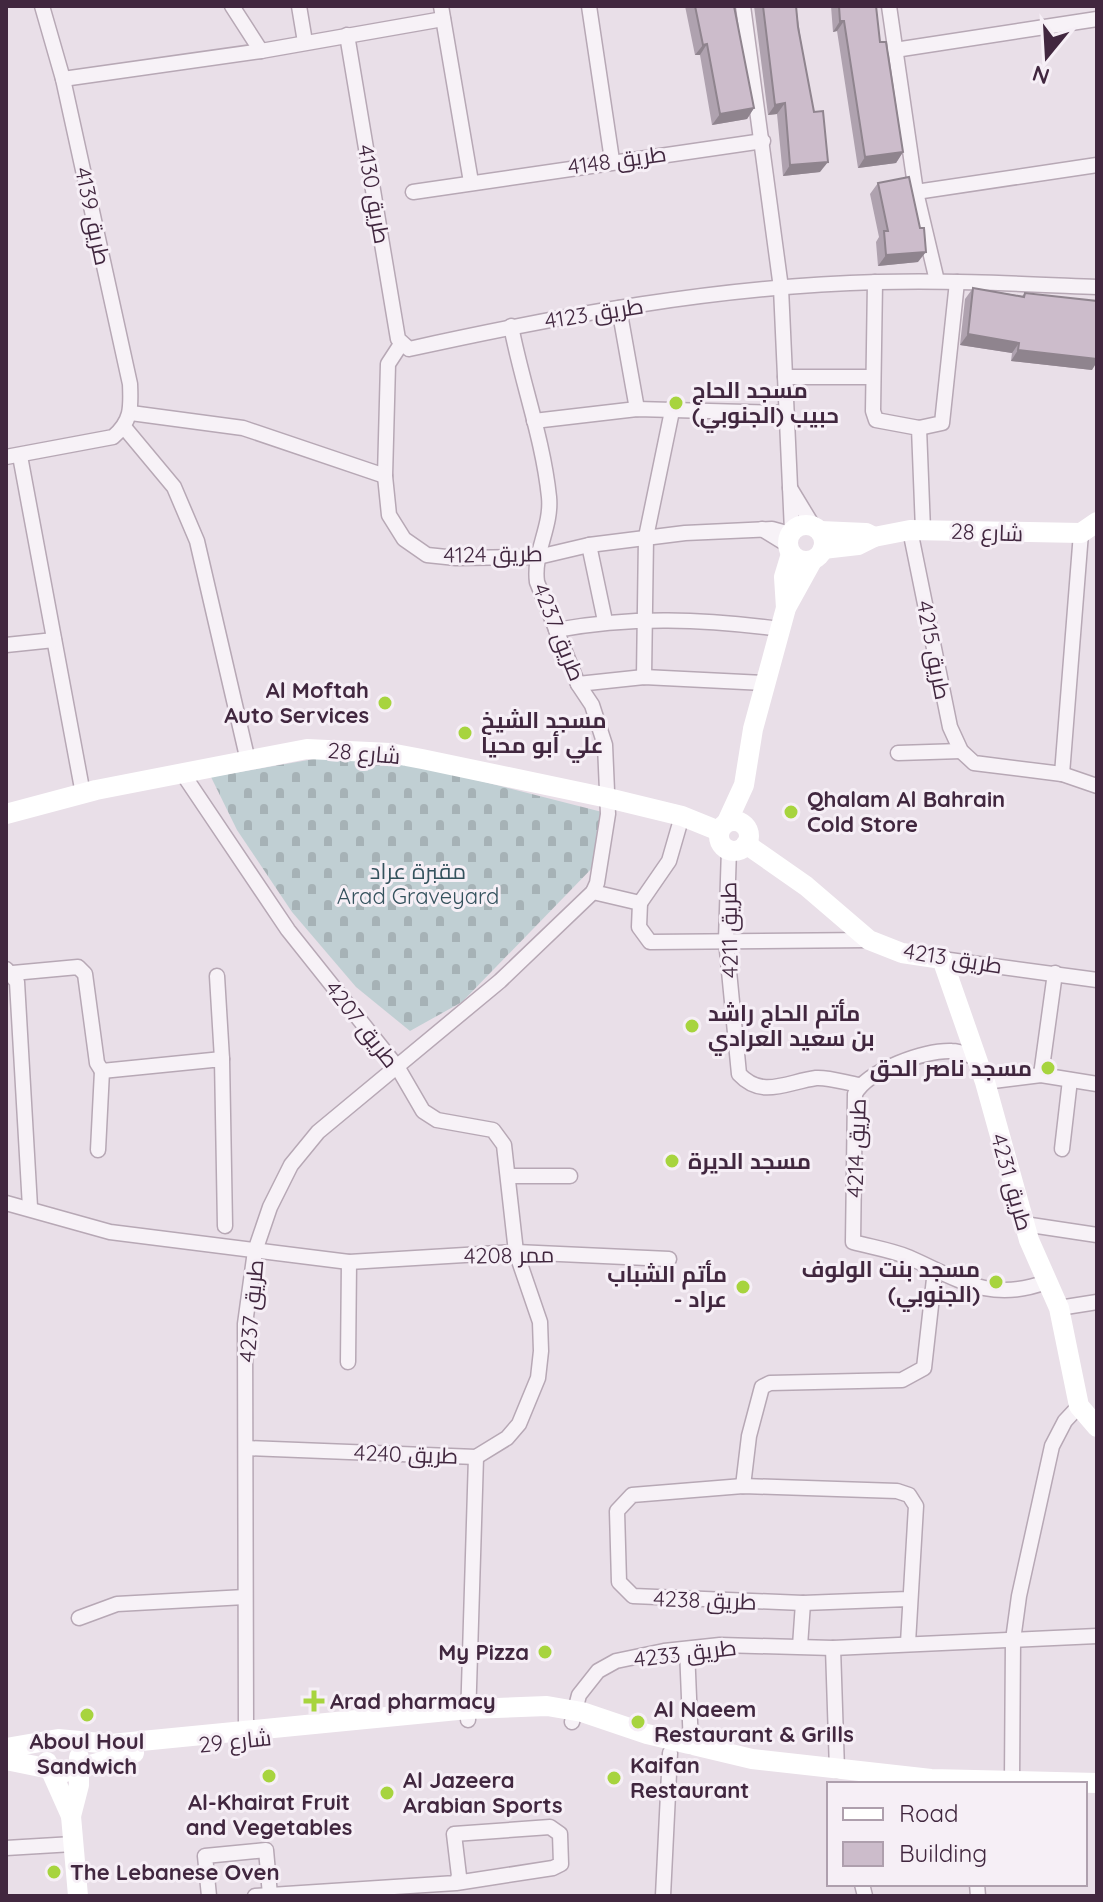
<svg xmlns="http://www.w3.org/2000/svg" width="1103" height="1902" font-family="Quicksand,Cairo,sans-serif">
<defs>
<pattern id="cemetery-stones" width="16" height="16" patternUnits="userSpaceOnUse" patternTransform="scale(2)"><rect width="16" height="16" fill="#c0cfd3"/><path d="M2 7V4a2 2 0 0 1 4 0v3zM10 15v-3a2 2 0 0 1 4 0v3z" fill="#a6b2b6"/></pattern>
</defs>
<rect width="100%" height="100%" fill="#e9dfe8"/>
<!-- cemetery -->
<path fill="url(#cemetery-stones)" d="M314,759H395L606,813L598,862L462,1002L410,1031L356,987L292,912L237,830L211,777Z"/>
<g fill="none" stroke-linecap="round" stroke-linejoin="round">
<defs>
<g id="street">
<path d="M232,6L261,51"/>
<path d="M299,6L305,42"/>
<path d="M441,6L471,182"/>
<path d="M589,6L612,160"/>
<path d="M743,6L781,288L792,531"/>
<path d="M889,6L916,192L937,281"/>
<path d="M347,35L398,339L409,349C563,315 720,286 878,282C951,280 1024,284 1097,287"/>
<path d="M895,50L1097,19"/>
<path d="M63,79L261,51L443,19"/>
<path d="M413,192L763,141"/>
<path d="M916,192L1097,165"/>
<path d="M875,282L873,411L876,420L919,428L923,530"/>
<path d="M619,308L637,409"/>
<path d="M401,344L388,364L385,476L389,515L404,539L427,555L456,558L538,557L589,545L685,533L772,529L790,534"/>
<path d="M785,377H872"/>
<path d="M131,413L243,428L385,476"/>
<path d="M534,421L637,409L787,413"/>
<path d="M124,427L174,487L197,541L248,761"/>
<path d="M919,428L942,423L957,282"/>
<path d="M20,456L83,794"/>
<path d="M6,457L113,437C132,421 131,407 130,384L63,79L42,6"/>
<path d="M790,488L813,526"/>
<path d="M762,529L788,545"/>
<path d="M910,530L950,727L961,751L974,763L1062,774L1097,786"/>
<path d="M589,545L605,621"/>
<path d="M556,630C632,616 704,619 780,629"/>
<path d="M6,645L54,640"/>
<path d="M644,677L646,537L672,411"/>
<path d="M578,684L644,677L766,683"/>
<path d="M898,753L961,751"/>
<path d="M183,774L288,930L398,1068L423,1111L437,1120L493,1130L504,1145L516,1252L540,1322L541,1351L538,1378L519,1424L507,1438L476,1457L246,1448"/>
<path d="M1062,774L1081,533"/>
<path d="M729,849L726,940L739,1074C762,1099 787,1082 816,1078C829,1077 846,1083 859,1085"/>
<path d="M593,892L640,903L639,927L650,942L869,940"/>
<path d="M640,903L669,861L682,816"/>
<path d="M942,959L1097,980"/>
<path d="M6,969L17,982L30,1207"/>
<path d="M13,973L78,967L85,974L97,1063L102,1071L222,1059L225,1226"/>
<path d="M217,976L222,1059"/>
<path d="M977,1058C970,1056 960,1051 952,1051C925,1050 868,1070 855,1094L853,1242C871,1247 891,1250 908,1257C958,1279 990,1303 1046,1282"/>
<path d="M1041,1075L1055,973"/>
<path d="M985,1082L1041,1075L1097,1084"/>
<path d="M1062,1149L1070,1080"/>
<path d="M98,1150L102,1071"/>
<path d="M509,1176H570"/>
<path d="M6,1203L110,1232L349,1262L516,1252L669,1259"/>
<path d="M1024,1224L1097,1235"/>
<path d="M1059,1308L1097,1302"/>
<path d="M348,1362L349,1262"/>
<path d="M743,1486L749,1436L762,1387L770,1383L902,1380L924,1368L935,1270"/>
<path d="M908,1599L803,1603L633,1596L619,1582L617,1511L632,1495L743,1486L897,1491L909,1495L916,1506L908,1643"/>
<path d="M79,1618L117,1604L245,1597"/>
<path d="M800,1646L803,1603"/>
<path d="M833,1648L837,1770"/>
<path d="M687,1649L691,1746"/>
<path d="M468,1720L476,1457"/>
<path d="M572,1722L579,1695L598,1671L616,1661L664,1651L720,1645L833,1648L1097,1636"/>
<path d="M246,1728L245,1324L255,1251L270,1207L291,1165L318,1132L500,981L593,892L597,883L608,814L605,745L592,705L578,684L537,582C533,553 552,527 549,497C543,439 522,383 511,326"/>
<path d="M1012,1781L1013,1640L1019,1596L1052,1446L1065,1421L1079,1406"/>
<path d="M6,1848L73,1844"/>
<path d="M862,1884L865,1896"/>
<path d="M977,1884L978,1896"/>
<path d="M209,1896L205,1856L266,1850L270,1895"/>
<path d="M255,1896L456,1883L553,1868L561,1864L560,1834L550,1827L454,1834L459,1876L456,1883"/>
<path d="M663,1896L670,1753"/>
</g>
</defs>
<!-- street casing -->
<use href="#street" stroke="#b7a8b5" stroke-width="17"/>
<!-- street -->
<use href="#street" stroke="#f7f2f7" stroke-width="14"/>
<!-- secondary -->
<g stroke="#fff" stroke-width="20">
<circle cx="806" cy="543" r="18"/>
<path d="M820,531L866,533L874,537"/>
<path d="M823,549L858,545L874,537L910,530L1081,533L1097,522"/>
<path d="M786,608L784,577L791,554"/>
<path d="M6,814L96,790L307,749L390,753L422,759L608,798L682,816L719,831"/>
<circle cx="734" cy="836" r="15"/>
<path d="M727,822L744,785L753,729L786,608L812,561"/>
<path d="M746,844L806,886L869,940L902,953L942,959L985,1082L1029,1240L1059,1308L1079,1406L1097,1427"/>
<path d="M6,1748L58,1739L111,1744L468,1709L547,1706L582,1712L647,1734L752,1759L931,1779L1097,1783"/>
<path d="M6,1760L65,1772L134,1753"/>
<path d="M47,1762L71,1816L78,1896"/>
<path d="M71,1816L79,1785V1757"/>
</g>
</g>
<!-- wall -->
<g fill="#afa2af">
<path d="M685,6H734L754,108L747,119L712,125L700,55H695Z"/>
<path d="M754,6H796L820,172L783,176L777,114L768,115Z"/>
<path d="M831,6H876L880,42L903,152L896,163L858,168L837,31L833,32Z"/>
<path d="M878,183L918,262L878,266L876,242L879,237L870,194Z"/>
<path d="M973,288L1022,296L1025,293L1092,370L1011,361L1012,353L960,345L965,299Z"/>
</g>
<!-- shaded-wall -->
<g fill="#8f848e">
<path d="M840,21H844L837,31L833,32Z"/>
<path d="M707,44L700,55H695L703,45Z"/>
<path d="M785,103L777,114L768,115L775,105Z"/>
<path d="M754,108L747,119L712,125L720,114Z"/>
<path d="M903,152L896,163L858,168L865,157Z"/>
<path d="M828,162L820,172L783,176L790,165Z"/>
<path d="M926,252L918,262L878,266L886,255Z"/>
<path d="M968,334L1019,343L1012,353L960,345Z"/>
<path d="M1018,350L1097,359V362L1092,370L1011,361Z"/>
</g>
<!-- building -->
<g fill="#ccbccb" stroke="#8f848e" stroke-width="2">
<path d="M695,6H734L754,108L720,114L707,44L703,45Z"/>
<path d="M763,6H796L798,27L814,112L823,111L828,162L790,165L785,103L775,105Z"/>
<path d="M839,6H876L880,42H886L903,152L865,157L844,21H840Z"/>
<path d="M909,177L920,228H924L926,252L886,255L884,231H888L878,183Z"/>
<path d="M973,288L1024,297L1025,293L1097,301V359L1018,350L1019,343L968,334Z"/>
</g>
<!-- markers -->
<g fill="#a7d43e" stroke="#f6eff6" stroke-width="3">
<circle cx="676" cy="403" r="8"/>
<circle cx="385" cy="703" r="8"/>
<circle cx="465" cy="733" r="8"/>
<circle cx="791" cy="812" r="8"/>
<circle cx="692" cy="1026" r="8"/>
<circle cx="1048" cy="1068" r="8"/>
<circle cx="672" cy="1161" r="8"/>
<circle cx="996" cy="1282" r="8"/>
<circle cx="743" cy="1287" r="8"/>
<circle cx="545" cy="1652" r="8"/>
<path d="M310 1689h8v8h8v8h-8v8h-8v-8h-8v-8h8z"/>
<circle cx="87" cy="1715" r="8"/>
<circle cx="638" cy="1722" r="8"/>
<circle cx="269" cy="1776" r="8"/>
<circle cx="614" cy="1778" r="8"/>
<circle cx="387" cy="1793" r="8"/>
<circle cx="54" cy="1872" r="8"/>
</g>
<g text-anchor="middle" stroke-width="6" stroke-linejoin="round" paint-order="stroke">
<!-- street labels -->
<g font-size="22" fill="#41273f" stroke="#f6eff6">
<text transform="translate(617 160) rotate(-8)" y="8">طريق 4148</text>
<text transform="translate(374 194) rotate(80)" y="8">طريق 4130</text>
<text transform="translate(93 216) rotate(78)" y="8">طريق 4139</text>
<text transform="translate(594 313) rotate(-9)" y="8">طريق 4123</text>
<text transform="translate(987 532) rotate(2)" y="8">شارع 28</text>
<text transform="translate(493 554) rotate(-1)" y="8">طريق 4124</text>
<text transform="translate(559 632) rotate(68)" y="8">طريق 4237</text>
<text transform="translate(934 650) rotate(79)" y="8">طريق 4215</text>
<text transform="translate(364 753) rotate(5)" y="8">شارع 28</text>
<text transform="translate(729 930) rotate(-91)" y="8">طريق 4211</text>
<text transform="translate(953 958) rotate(9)" y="8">طريق 4213</text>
<text transform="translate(362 1024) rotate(52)" y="8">طريق 4207</text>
<text transform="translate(856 1148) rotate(-88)" y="8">طريق 4214</text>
<text transform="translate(1012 1182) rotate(74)" y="8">طريق 4231</text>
<text transform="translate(509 1255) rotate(-1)" y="8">ممر 4208</text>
<text transform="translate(251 1311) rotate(-85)" y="8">طريق 4237</text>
<text transform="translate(406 1454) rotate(2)" y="8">طريق 4240</text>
<text transform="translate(705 1600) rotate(2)" y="8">طريق 4238</text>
<text transform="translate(685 1653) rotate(-7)" y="8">طريق 4233</text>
<text transform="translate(235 1741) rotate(-6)" y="8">شارع 29</text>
</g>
<!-- poi labels -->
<g font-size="22" font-weight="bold" fill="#41273f" stroke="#f6eff6" text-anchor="start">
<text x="692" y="398">مسجد الحاج<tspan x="692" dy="25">حبيب (الجنوبي)</tspan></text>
<text x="369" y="698" text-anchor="end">Al Moftah<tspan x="369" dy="25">Auto Services</tspan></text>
<text x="481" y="728">مسجد الشيخ<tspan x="481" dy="25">علي أبو محيا</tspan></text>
<text x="807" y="807">Qhalam Al Bahrain<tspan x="807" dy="25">Cold Store</tspan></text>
<text x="708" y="1021">مأتم الحاج راشد<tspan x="708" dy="25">بن سعيد العرادي</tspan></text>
<text x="1032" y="1076" text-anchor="end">مسجد ناصر الحق</text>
<text x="688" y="1169">مسجد الديرة</text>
<text x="980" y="1277" text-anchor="end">مسجد بنت الولوف<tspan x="980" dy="25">(الجنوبي)</tspan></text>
<text x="727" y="1282" text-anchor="end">مأتم الشباب<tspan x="727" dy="25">- عراد</tspan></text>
<text x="529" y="1660" text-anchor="end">My Pizza</text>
<text x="330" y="1709">Arad pharmacy</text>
<text x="654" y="1717">Al Naeem<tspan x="654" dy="25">Restaurant &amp; Grills</tspan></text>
<text x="87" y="1749" text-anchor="middle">Aboul Houl<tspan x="87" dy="25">Sandwich</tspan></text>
<text x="630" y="1773">Kaifan<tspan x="630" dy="25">Restaurant</tspan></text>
<text x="403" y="1788">Al Jazeera<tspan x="403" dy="25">Arabian Sports</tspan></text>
<text x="269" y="1810" text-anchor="middle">Al-Khairat Fruit<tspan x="269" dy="25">and Vegetables</tspan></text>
<text x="70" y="1880">The Lebanese Oven</text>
</g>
<!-- park labels -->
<g font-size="22" fill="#34525d" stroke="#f6eff6">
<text x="418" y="879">مقبرة عراد<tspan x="418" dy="25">Arad Graveyard</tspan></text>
</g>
</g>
<!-- border -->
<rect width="1103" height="1902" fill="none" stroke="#41273f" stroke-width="16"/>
<!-- legend -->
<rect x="827" y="1782" width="260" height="104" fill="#f6eff6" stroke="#ae9fad" stroke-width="2"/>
<rect x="843" y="1808" width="40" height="12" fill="#ffffff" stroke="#ae9fad" stroke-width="2"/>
<text x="899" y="1822" font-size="24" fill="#41273f">Road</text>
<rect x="843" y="1842" width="40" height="24" fill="#ccbccb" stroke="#ae9fad" stroke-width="2"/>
<text x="899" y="1862" font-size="24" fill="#41273f">Building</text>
<!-- north arrow -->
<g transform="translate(1047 56) rotate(198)" stroke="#f6eff6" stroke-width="6" paint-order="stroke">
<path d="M0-6L14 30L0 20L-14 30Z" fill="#41273f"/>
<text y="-12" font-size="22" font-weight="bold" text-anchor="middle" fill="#41273f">N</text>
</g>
</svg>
